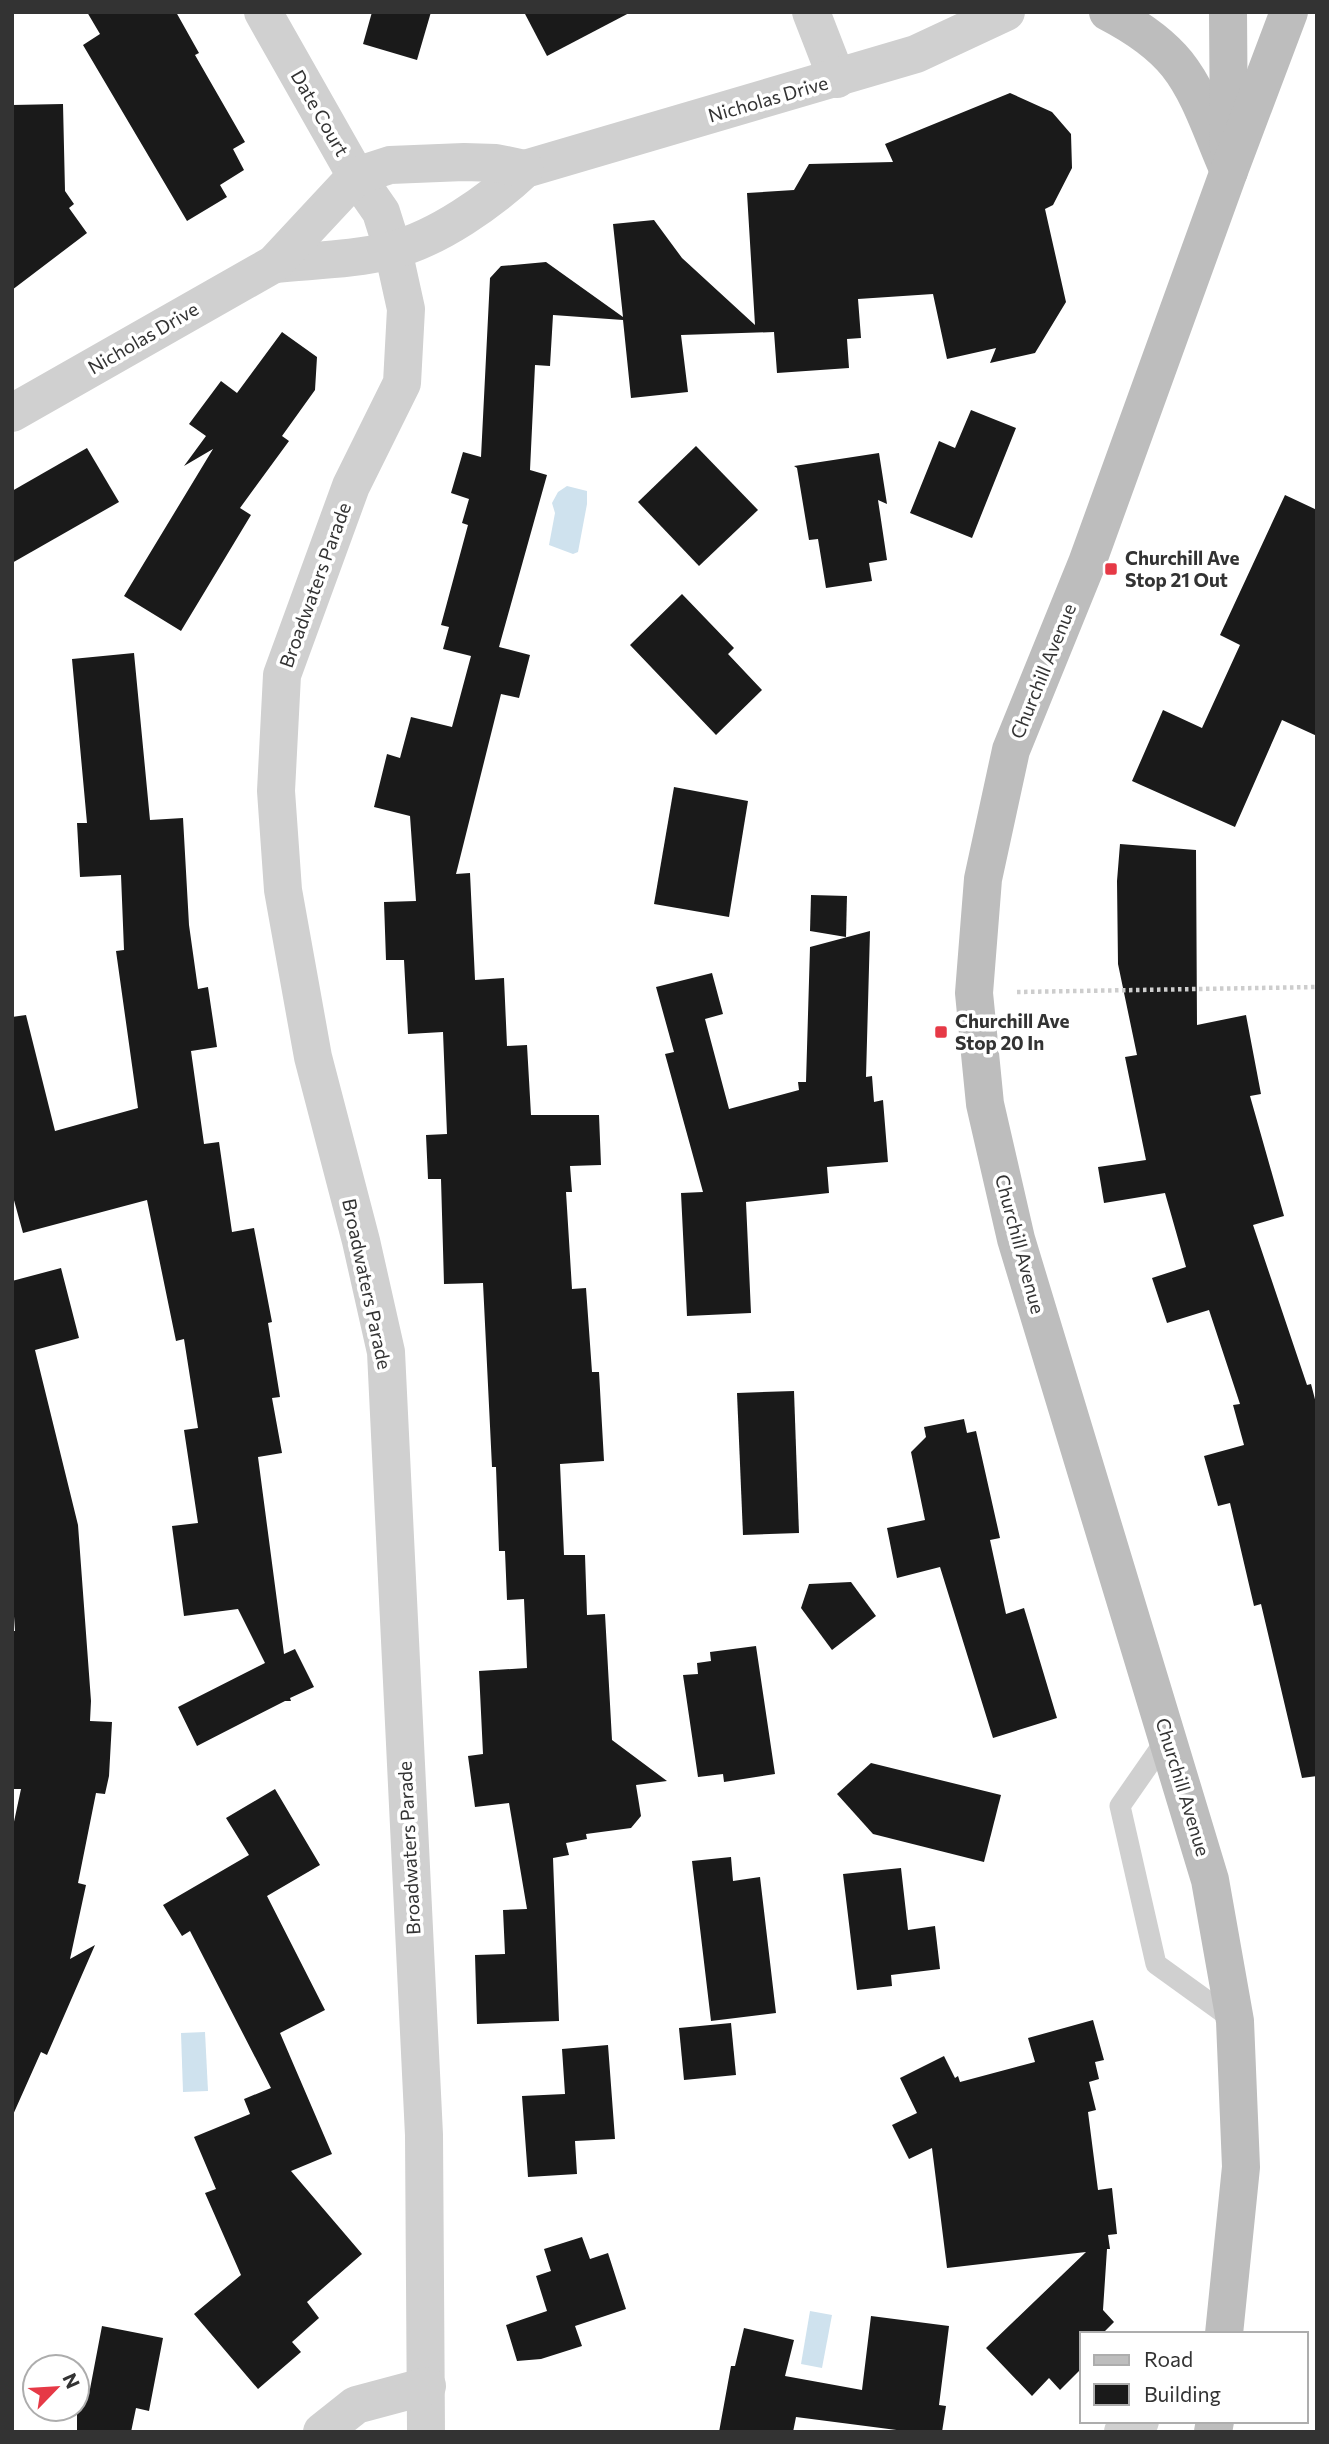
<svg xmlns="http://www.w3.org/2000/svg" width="1329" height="2444" font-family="Commissioner,sans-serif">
<rect width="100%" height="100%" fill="#fff"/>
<!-- water -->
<g fill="#cfe2ee">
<path d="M567,486L587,491V504L578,552L573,554L549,545L555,513L552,503L558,492Z"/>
<path d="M205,2032L208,2091L183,2092L181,2033Z"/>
<path d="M810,2311L832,2315L822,2368L801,2364Z"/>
</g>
<!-- building -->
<g fill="#1a1a1a">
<path d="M87,12H176L199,53L195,55L245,142L233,149L244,170L220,185L227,197L187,221L83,45L100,34Z"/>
<path d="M372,12H431L417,60L363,44Z"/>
<path d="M524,12H631L547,56Z"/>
<path d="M1010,93L1052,112L1071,134L1072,168L1053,205L1045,209L1066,302L1035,353L990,363L996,348L947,359L933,294L858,299L861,338L847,339L849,368L777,373L774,332L681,335L688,392L631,398L623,320L553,315L550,366L535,365L530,470L547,475L499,647L530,655L519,698L501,694L456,874L470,873L475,980L504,978L507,1046L527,1045L531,1115H599L601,1165L570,1166L572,1192H566L572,1289L586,1288L592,1372H599L604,1461L560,1464L564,1555H585L587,1615L605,1614L612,1740L667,1781L636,1785L641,1816L631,1828L586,1834L587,1839L566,1843L569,1855L553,1858L559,2021L477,2024L475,1955L505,1954L503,1910L527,1909L509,1803L475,1807L468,1756L483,1754L479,1671L527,1668L524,1599L507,1600L505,1551H499L496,1467H492L483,1283L444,1284L441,1179H428L426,1135L447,1134L443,1032L408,1034L404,960H386L384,902L416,901L410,816L374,807L387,754L400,758L411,717L452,727L471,656L443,649L449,627L441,625L468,525L462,523L469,499L451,493L463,452L481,457L490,278L501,266L546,262L623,317L613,224L654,220L682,258L755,325L747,193L794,190L809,164L893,162L885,144Z"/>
<path d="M63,104L65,191L74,204L69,208L87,233L12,290V105Z"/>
<path d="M282,332L317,357L315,390L282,436L289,441L240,508L251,515L181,631L124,596L213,449L184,466L206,436L189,424L221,381L237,393Z"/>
<path d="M971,410L1016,428L972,538L910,513L939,441L955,448Z"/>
<path d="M696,446L758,510L699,566L638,502Z"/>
<path d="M87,448L119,502L12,563V491Z"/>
<path d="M879,453L887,504L878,500L887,560L869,563L872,581L826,588L818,539L809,540L797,468L794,466Z"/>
<path d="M1285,495L1317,510V736L1282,720L1235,827L1132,781L1163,710L1202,728L1240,645L1220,635Z"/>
<path d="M682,594L734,648L728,654L762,690L716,735L630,645Z"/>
<path d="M134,653L150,820L183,818L189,925L198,989L208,987L217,1047L191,1051L204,1144L219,1142L232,1232L254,1228L272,1322L268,1323L280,1397L272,1398L282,1453L258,1457L284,1654L295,1649L314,1687L290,1698L291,1701H285L197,1746L178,1707L265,1663L238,1609L184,1616L172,1526L198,1523L184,1430L198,1428L184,1339L176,1341L147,1200L23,1233L12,1193V1017L26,1015L55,1131L138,1108L116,951L124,950L121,875L80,877L77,823H87L72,659Z"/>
<path d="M674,787L748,801L729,917L654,904Z"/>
<path d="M1120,844L1196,850L1197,1025L1246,1015L1261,1094L1250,1096L1284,1216L1253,1225L1307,1385L1311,1384L1317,1407V1776L1302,1778L1261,1604L1254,1606L1230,1503L1218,1506L1204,1456L1244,1445L1233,1405L1240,1404L1209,1310L1167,1323L1152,1278L1186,1267L1165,1193L1104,1203L1098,1167L1146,1160L1125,1057L1137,1055L1118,964L1117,881Z"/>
<path d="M811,895L847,896L846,937L810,931Z"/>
<path d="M870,931L866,1077L872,1076L874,1102L883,1100L888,1162L827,1167L829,1193L746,1202L751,1313L687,1316L681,1193L703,1192L665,1054L674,1052L656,987L712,973L723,1014L705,1019L729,1109L799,1090L798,1082H806L810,947Z"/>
<path d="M61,1268L79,1338L35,1350L78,1525L91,1701L90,1721L112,1722L109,1776L105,1794L96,1793L78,1883L86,1885L70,1959L95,1945L47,2055L41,2052L12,2117V1831L21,1789H12V1631H15L12,1587V1281Z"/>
<path d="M794,1391L799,1533L743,1535L737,1393Z"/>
<path d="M964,1419L967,1433L976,1431L1000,1538L990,1540L1006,1614L1024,1608L1057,1718L993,1738L940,1567L897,1578L887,1528L925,1520L911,1452L926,1437L924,1427Z"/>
<path d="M851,1582L876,1616L832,1650L801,1608L809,1584Z"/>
<path d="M756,1646L775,1774L724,1782L723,1774L698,1777L683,1675L698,1674L697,1663L711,1661L710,1652Z"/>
<path d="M871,1763L1001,1795L984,1862L873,1834L837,1794Z"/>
<path d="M275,1789L320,1865L267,1896L325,2010L280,2033L332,2154L291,2171L362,2254L307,2302L319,2318L292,2342L301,2352L258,2389L194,2314L241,2275L205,2193L216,2189L194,2137L250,2114L244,2099L271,2088L190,1931L182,1936L163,1905L249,1855L226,1818Z"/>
<path d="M731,1857L733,1881L760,1877L776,2013L711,2021L692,1861Z"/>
<path d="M901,1868L908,1930L935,1926L940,1969L891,1975L892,1986L857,1990L843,1874Z"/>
<path d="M1093,2020L1104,2060L1095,2062L1099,2079L1089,2082L1096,2110L1088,2112L1098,2190L1112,2188L1117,2234L1108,2235L1110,2249H1107L1103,2310L1114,2322L1102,2334H1082V2368L1060,2390L1049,2378L1032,2396L986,2348L1086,2252L947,2268L932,2148L909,2159L892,2125L917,2113L900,2078L944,2056L955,2078L958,2076L960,2082L1035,2062L1028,2038Z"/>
<path d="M731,2023L736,2075L684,2080L679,2028Z"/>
<path d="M608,2045L615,2139L575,2141L577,2174L528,2177L522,2096L565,2094L562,2049Z"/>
<path d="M582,2237L590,2259L608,2253L626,2309L575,2326L582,2346L541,2359L517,2361L506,2325L547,2311L536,2276L551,2271L544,2249Z"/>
<path d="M871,2316L949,2326L939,2405L946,2406L942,2432H912L796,2417L793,2432H719L731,2366H735L744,2328L794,2340L785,2376L862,2390Z"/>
<path d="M102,2326L163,2338L149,2411L136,2408L131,2432H77V2387L90,2389Z"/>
</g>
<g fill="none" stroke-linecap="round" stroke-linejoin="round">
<!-- path -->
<path stroke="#cdcdcd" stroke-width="4.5" stroke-dasharray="3.5 3.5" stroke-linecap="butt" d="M1017,992L1317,987"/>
<!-- lane -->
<path stroke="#d0d0d0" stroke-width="21" d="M1168,1737L1120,1806L1156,1964L1235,2021"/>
<!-- street -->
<g stroke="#d0d0d0" stroke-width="38">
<path d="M263,12L356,176L381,212L393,250L406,309L402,383L351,486L282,675L276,791L283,890L313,1057L361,1241L386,1352L424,2135L426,2432"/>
<path d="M811,12L837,79"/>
<path d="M274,264C313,260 354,260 392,250C437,239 491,201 525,169L916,54L1006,12"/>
<path d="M12,413L274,264L356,176L390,165L464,162L496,163L525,169"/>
<path d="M322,2432L356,2405L427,2386"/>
<path d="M1123,2432L1140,2421"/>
</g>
<!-- secondary -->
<g stroke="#bdbdbd" stroke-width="38">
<path d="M1108,12C1133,25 1159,42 1177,64C1201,94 1213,136 1229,171"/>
<path d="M1228,12L1229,148"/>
<path d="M1224,2334L1241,2167L1235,2021L1210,1880L1016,1239L985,1104L974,993L983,879L1011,750L1087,563L1229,171L1289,12"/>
<path d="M1213,2432L1215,2421"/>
</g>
</g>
<!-- markers -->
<g fill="#e63946" stroke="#fff" stroke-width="2.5">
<rect x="1104" y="562" width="14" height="14" rx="3.5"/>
<rect x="934" y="1025" width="14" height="14" rx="3.5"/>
</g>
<g text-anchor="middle" stroke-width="7" stroke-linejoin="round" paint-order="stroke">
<!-- street labels -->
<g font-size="19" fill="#333" stroke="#fff">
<text transform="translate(768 99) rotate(-16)" y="7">Nicholas Drive</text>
<text transform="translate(320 113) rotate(60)" y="7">Date Court</text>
<text transform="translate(143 338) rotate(-30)" y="7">Nicholas Drive</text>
<text transform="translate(315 585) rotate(-70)" y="7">Broadwaters Parade</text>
<text transform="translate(1043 671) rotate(-68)" y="7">Churchill Avenue</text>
<text transform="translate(1020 1244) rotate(75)" y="7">Churchill Avenue</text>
<text transform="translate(367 1284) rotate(78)" y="7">Broadwaters Parade</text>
<text transform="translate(1183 1787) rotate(73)" y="7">Churchill Avenue</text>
<text transform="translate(409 1848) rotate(-93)" y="7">Broadwaters Parade</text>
</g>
<!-- poi labels -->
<g font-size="19" font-weight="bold" fill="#333" stroke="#fff" text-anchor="start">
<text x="1125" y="565">Churchill Ave<tspan x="1125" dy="22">Stop 21 Out</tspan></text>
<text x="955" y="1028">Churchill Ave<tspan x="955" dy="22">Stop 20 In</tspan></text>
</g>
</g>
<!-- border -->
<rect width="1329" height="2444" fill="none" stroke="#333333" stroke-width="28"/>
<!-- legend -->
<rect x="1080" y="2332" width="228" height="91" fill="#ffffff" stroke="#adadad" stroke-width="2"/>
<rect x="1094" y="2355" width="35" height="10" fill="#bdbdbd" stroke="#adadad" stroke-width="2"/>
<text x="1144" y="2367" font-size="21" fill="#333333">Road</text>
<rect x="1094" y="2384" width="35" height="21" fill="#1a1a1a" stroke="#adadad" stroke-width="2"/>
<text x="1144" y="2402" font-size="21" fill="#333333">Building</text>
<!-- north arrow -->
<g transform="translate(56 2388) rotate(65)"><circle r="33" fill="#ffffff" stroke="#adadad" stroke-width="2"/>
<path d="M0-5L12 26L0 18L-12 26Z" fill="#e63946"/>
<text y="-10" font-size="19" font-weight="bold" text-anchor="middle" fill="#333333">N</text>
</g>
</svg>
